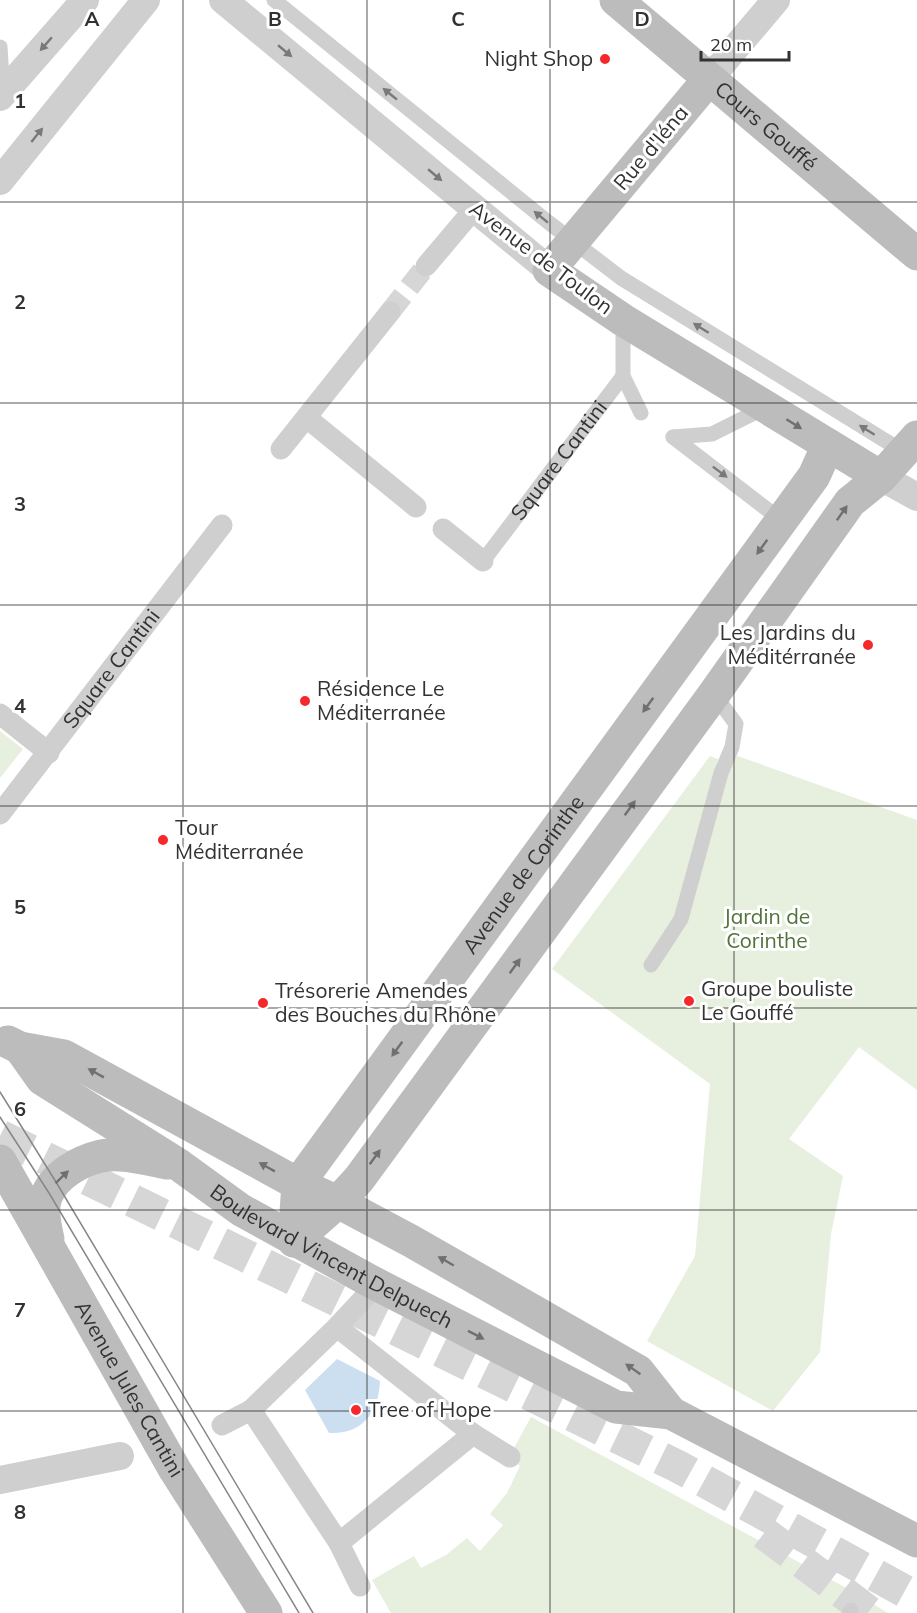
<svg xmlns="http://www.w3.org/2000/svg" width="917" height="1613" font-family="Mulish,sans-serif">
<rect width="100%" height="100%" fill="#fff"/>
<!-- green -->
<g fill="#e7efdf">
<path d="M0,731L23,749L0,778Z"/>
<path d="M735,755L917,820V1090L859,1047L789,1139L843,1176L831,1234L820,1352L773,1411L647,1341L695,1256L710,1084L552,969L710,756L718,759L716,765L728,770Z"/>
<path d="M531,1417L852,1591L888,1613H391L372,1580L414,1556L421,1568L446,1555L467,1538L480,1551L503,1525L490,1514L507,1493L520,1466L508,1459Z"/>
</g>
<!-- water -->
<path fill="#cbdff0" d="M337,1359L380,1381C379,1412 362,1435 329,1433L305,1390Z"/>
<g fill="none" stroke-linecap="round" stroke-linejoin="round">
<!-- pedestrian-tunnel -->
<path stroke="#d6d6d6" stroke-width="21" stroke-dasharray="21 10" stroke-linecap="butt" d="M390,312L426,266"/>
<!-- trunk-tunnel -->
<g stroke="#d6d6d6" stroke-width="33" stroke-dasharray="33 16" stroke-linecap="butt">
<path d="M0,1136L677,1466L917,1598"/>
<path d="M764,1533L870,1613"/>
</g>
<!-- service -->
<g stroke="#cfcfcf" stroke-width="15">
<path d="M274,0L548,222L621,278L907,454"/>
<path d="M0,47L3,93"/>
<path d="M623,320V376L641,413"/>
<path d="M673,437L781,520"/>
<path d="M673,437L712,434L766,407"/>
<path id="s1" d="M483,561L623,376"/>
<path d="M651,965L681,919L721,773L732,747L736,724L714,694"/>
<path d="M849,1613L851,1610"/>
</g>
<!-- pedestrian -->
<g stroke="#cfcfcf" stroke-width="21">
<path d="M426,266L475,208"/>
<path d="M307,418L416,507"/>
<path d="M281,449L390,312"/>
<path d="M443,529L483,561"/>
<path d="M0,714L49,753"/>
<path id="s2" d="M0,814L222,525"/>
<path d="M337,1327L473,1434L510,1457"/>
<path d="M251,1410L339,1543L360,1586"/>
<path d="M222,1425L251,1410L337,1327L364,1298"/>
<path d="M339,1543L473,1434"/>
</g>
<!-- minor -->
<g stroke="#cfcfcf" stroke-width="28">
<path d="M223,0L549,270"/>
<path d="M709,79L776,0"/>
<path d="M0,97L85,0"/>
<path d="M0,181L146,0"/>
<path d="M881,477L917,497"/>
<path d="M0,1480L120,1456"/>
</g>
<!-- secondary -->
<g stroke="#bcbcbc" stroke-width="33">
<path id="s3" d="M616,0L917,254"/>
<path d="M709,79L549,270L623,320L881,477"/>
<path d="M8,1042L20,1048L64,1056L298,1184L338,1202L411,1241L638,1371L671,1413"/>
<path id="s4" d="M20,1048L42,1079L179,1165L241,1210L372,1282L616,1407L671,1413L917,1541"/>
<path id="s5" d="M0,1161L175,1470L266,1613"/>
<path d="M48,1239C45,1226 41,1210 46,1197C54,1175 80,1161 101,1156C121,1152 146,1159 167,1163"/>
<path d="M294,1241L338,1202L359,1179L714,694L850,502L881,477L917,437"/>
<path id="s6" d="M294,1241L298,1184L814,476L828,445"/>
</g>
<!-- tram -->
<g stroke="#878787" stroke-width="1.5">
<path d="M0,1092L56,1182L313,1613"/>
<path d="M0,1117L49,1193L299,1613"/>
</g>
</g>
<!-- one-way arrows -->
<defs><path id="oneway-solid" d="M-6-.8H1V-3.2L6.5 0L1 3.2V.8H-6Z" transform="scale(1.5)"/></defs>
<g fill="#797979">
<use href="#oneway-solid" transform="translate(46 44) rotate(131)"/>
<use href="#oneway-solid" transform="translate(285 51) rotate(40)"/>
<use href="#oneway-solid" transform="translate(390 94) rotate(-141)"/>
<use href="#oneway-solid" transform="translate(37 135) rotate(-51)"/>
<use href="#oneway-solid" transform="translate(435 175) rotate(40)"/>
<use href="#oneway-solid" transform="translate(541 217) rotate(-141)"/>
<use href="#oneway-solid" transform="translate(701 328) rotate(-148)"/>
<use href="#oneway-solid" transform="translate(867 430) rotate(-148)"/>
<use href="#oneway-solid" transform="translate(720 472) rotate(37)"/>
</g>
<g fill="#707070">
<use href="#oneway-solid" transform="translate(794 424) rotate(32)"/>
<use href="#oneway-solid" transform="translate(842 513) rotate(-55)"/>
<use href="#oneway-solid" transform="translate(762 547) rotate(126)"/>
<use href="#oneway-solid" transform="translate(648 705) rotate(126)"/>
<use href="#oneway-solid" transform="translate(630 808) rotate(-54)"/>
<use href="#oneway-solid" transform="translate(515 966) rotate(-54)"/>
<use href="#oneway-solid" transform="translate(397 1049) rotate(126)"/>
<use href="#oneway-solid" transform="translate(96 1073) rotate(-151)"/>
<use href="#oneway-solid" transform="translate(375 1157) rotate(-54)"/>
<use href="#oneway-solid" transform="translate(267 1167) rotate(-151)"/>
<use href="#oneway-solid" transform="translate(62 1177) rotate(-44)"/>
<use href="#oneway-solid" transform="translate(446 1261) rotate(-150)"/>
<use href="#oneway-solid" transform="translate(476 1335) rotate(27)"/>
<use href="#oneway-solid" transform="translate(633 1369) rotate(-145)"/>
</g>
<!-- grid -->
<path fill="none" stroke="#323232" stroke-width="1.5" stroke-opacity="0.55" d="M183,0V1613M367,0V1613M550,0V1613M734,0V1613M0,202H917M0,403H917M0,605H917M0,806H917M0,1008H917M0,1210H917M0,1411H917"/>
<!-- markers -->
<g fill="#f5282b" stroke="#fff" stroke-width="2">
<circle cx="605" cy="59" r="6"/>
<circle cx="868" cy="645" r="6"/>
<circle cx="305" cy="701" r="6"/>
<circle cx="163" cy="840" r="6"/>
<circle cx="689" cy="1001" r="6"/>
<circle cx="263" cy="1003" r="6"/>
<circle cx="356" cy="1410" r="6"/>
</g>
<g text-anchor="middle" stroke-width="6" stroke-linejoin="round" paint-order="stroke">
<!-- poi labels -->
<g font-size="21" fill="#323232" stroke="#fff" text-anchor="start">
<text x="593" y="66" text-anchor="end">Night Shop</text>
<text x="856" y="640" text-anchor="end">Les Jardins du<tspan x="856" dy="24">Méditérranée</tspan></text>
<text x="317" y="696">Résidence Le<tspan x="317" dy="24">Méditerranée</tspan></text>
<text x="175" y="835">Tour<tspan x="175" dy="24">Méditerranée</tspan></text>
<text x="701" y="996">Groupe bouliste<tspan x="701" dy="24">Le Gouffé</tspan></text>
<text x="275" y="998">Trésorerie Amendes<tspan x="275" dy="24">des Bouches du Rhône</tspan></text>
<text x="368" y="1417">Tree of Hope</text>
</g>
<!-- street labels -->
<g font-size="21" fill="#323232" stroke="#fff">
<text dy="7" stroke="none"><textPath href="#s3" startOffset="196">Cours Gouffé</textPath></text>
<text transform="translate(651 148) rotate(-50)" y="7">Rue d'Iéna</text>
<text transform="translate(541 258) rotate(37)" y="7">Avenue de Toulon</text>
<text dy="7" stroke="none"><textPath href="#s1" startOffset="126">Square Cantini</textPath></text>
<text dy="7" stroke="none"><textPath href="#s2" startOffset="183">Square Cantini</textPath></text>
<text dy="7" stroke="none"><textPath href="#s6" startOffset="440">Avenue de Corinthe</textPath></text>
<text dy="7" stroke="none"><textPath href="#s4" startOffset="378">Boulevard Vincent Delpuech</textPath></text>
<text dy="7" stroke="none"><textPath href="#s5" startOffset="262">Avenue Jules Cantini</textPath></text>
</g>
<!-- park labels -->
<g font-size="21" fill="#51733a" stroke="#fff">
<text x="767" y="924">Jardin de<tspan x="767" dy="24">Corinthe</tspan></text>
</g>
</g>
<g font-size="20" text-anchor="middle" font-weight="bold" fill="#323232" stroke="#fff" stroke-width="6" stroke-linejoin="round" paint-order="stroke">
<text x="92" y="26">A</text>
<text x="275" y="26">B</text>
<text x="458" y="26">C</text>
<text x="642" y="26">D</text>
<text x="20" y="108">1</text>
<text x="20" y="309">2</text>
<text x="20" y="511">3</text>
<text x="20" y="713">4</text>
<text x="20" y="914">5</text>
<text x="20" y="1116">6</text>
<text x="20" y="1317">7</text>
<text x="20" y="1519">8</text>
</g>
<!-- scale -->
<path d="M701 51v9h88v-9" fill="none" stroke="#323232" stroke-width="3"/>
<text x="710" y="51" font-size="18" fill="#323232" stroke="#ffffff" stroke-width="4.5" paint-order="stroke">20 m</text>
</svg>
